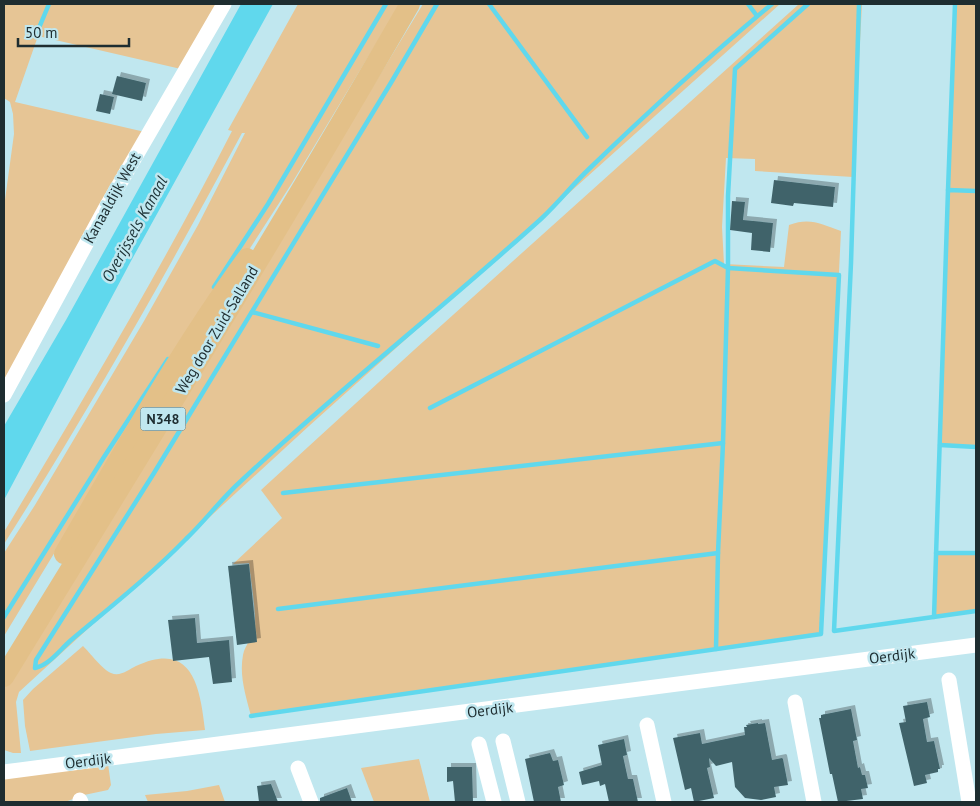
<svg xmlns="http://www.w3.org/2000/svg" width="980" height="806" font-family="'PT Sans',sans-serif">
<defs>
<filter id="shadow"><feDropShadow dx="4" dy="-4" stdDeviation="0" flood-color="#0004"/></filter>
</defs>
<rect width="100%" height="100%" fill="#c0e7ef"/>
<!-- green -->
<g fill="#e6c595">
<path d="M4,4H217L181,69L38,36L15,102L145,132L4,386V207L14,134L13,114L10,102L4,98Z"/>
<path d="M298,4H400L292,183L64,537L4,636V553L35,505L144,321L198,225L245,133H242C167,273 89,410 4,544V532C83,400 162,268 232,131L228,130Z"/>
<path d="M423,4H780L309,426L19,692L16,702L21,753H13L4,750V689L59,603Z"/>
<path d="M799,4H862L853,177L755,171V159L726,158L722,227L724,264L784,267L789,225C810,217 821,224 841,231L821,634L251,716C246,696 239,676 243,655C245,644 254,637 255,626C256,609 251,581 249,563L233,564L282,518L261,490L414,350Z"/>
<path d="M955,4H976V447L940,445Z"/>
<path d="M936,553H976V612L934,617Z"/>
<path d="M83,646C90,653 103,670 111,673C120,677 128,670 136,666C192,640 200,686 205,730L156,734L30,751L25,726L23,700L33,689Z"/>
<path d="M419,759L430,802H374L361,768Z"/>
<path d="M108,764L111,785L108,790L84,795L65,802H4V779Z"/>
<path d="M219,785L225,802H148L145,795L187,791Z"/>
</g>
<!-- water -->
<path fill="#60d8ed" d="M241,4H273L131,261L4,500V426L66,320Z"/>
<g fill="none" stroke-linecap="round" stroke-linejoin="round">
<!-- stream -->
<g stroke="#60d8ed" stroke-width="4.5">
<path d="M437,4L392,81L154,473L36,660L35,668C49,665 59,651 70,641C109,608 150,576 186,539C205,521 221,499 241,481C338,390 443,308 542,218C559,202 573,184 590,168C649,111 709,56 772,4"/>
<path d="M489,4L587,137"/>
<path d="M748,4L757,16"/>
<path d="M859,4L851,263L834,631L976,611"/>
<path d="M36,35L49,4"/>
<path d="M948,190L955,4"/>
<path d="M214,287L268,204L386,4"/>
<path d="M252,312L378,346"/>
<path d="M430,408L715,261L728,268L723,443L718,553L716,649"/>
<path d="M940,445L976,447"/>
<path d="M283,493L723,443"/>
<path d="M936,553H976"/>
<path d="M278,609L718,553"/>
<path d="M4,617L104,457L168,359"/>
<path d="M934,617L948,190L976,191"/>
<path d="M251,716L821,634L839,275L728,268V196L735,69L808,4"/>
</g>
</g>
<!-- building -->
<g fill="#41646b" filter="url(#shadow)">
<path d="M117,76L146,83L142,101L112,94Z"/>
<path d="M100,94L114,97L110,114L96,111Z"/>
<path d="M774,180L835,187L833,207L794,203L793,206L771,203Z"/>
<path d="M732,201L745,202L743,220L773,223L770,252L751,250L752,233L730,230Z"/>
<path d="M249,564L257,642L237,645L228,566Z"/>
<path d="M195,618L197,643L229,640L232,682L213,684L209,657L173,661L168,620Z"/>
<path d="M927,702L930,717L923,719L927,742L934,741L940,769H938V772L925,775L927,783L914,786L899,723L906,722L903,706Z"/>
<path d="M851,709L857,740L853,741L858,768L860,767L862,775H865L868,788L861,789L863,799L838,802L832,774H830L819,718H821V715Z"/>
<path d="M758,723V724L765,723L772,760L782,758L783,759L788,785L774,787L776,797L761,800L745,798L735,787L732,762L716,766L709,758L710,767L707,768L714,798L694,802L691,788L685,790L673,738L700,733L702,744L745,735L744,727H747L746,725Z"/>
<path d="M624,739L627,755L623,756L628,779H633L638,802H609L605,784L600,786L599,781L582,785L579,772L602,765L598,745Z"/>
<path d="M550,753L553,761L558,760L564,785L558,787L561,802H534L525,759Z"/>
<path d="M447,767H472L473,802H455L453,781L447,782Z"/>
<path d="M271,784L278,802H259L257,786Z"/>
<path d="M347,788L352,802H320V798Z"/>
</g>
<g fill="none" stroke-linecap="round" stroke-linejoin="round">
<!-- minor -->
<g stroke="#fff" stroke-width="15">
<path d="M4,395L105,209L224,4"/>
<path d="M949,680L969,802"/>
<path d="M795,702L814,802"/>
<path d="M647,725L664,802"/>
<path d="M503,741L518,802"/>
<path d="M479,744L494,802"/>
<path d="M298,768L311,802"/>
<path d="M4,772L976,645"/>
<path d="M80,800L81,802"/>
</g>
<!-- major -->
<g stroke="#e3c088" stroke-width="20">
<path d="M64,554C122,454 179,352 247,258"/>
<path d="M4,677C141,454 279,231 410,4"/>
</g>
</g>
<g text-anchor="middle" stroke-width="5" stroke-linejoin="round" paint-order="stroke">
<!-- shield labels -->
<rect fill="#c0e7ef" stroke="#4f6569" stroke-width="1" x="140.5" y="407.5" width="45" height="23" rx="4"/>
<g font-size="14" font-weight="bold" fill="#1e2d30">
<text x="163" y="424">N348</text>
</g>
<!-- street labels -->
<g font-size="15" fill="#1e2d30" stroke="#c0e7ef">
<text transform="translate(112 198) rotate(-61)" y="5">Kanaaldijk West</text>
<text transform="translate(217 330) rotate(-59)" y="5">Weg door Zuid-Salland</text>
<text transform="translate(892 656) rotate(-7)" y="5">Oerdijk</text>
<text transform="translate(490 710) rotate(-7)" y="5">Oerdijk</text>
<text transform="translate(88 761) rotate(-7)" y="5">Oerdijk</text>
</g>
<!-- water labels -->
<g font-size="16" font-style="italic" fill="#1c3236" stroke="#c0e7ef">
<text transform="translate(134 229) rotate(-61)" y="6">Overijssels Kanaal</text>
</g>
</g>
<!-- border -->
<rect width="980" height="806" fill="none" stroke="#1e2d30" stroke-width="10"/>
<!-- scale -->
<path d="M18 38v8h111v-8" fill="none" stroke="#1e2d30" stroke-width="2.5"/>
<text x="25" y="38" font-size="15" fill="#1e2d30" stroke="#c0e7ef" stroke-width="4" paint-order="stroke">50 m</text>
</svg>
